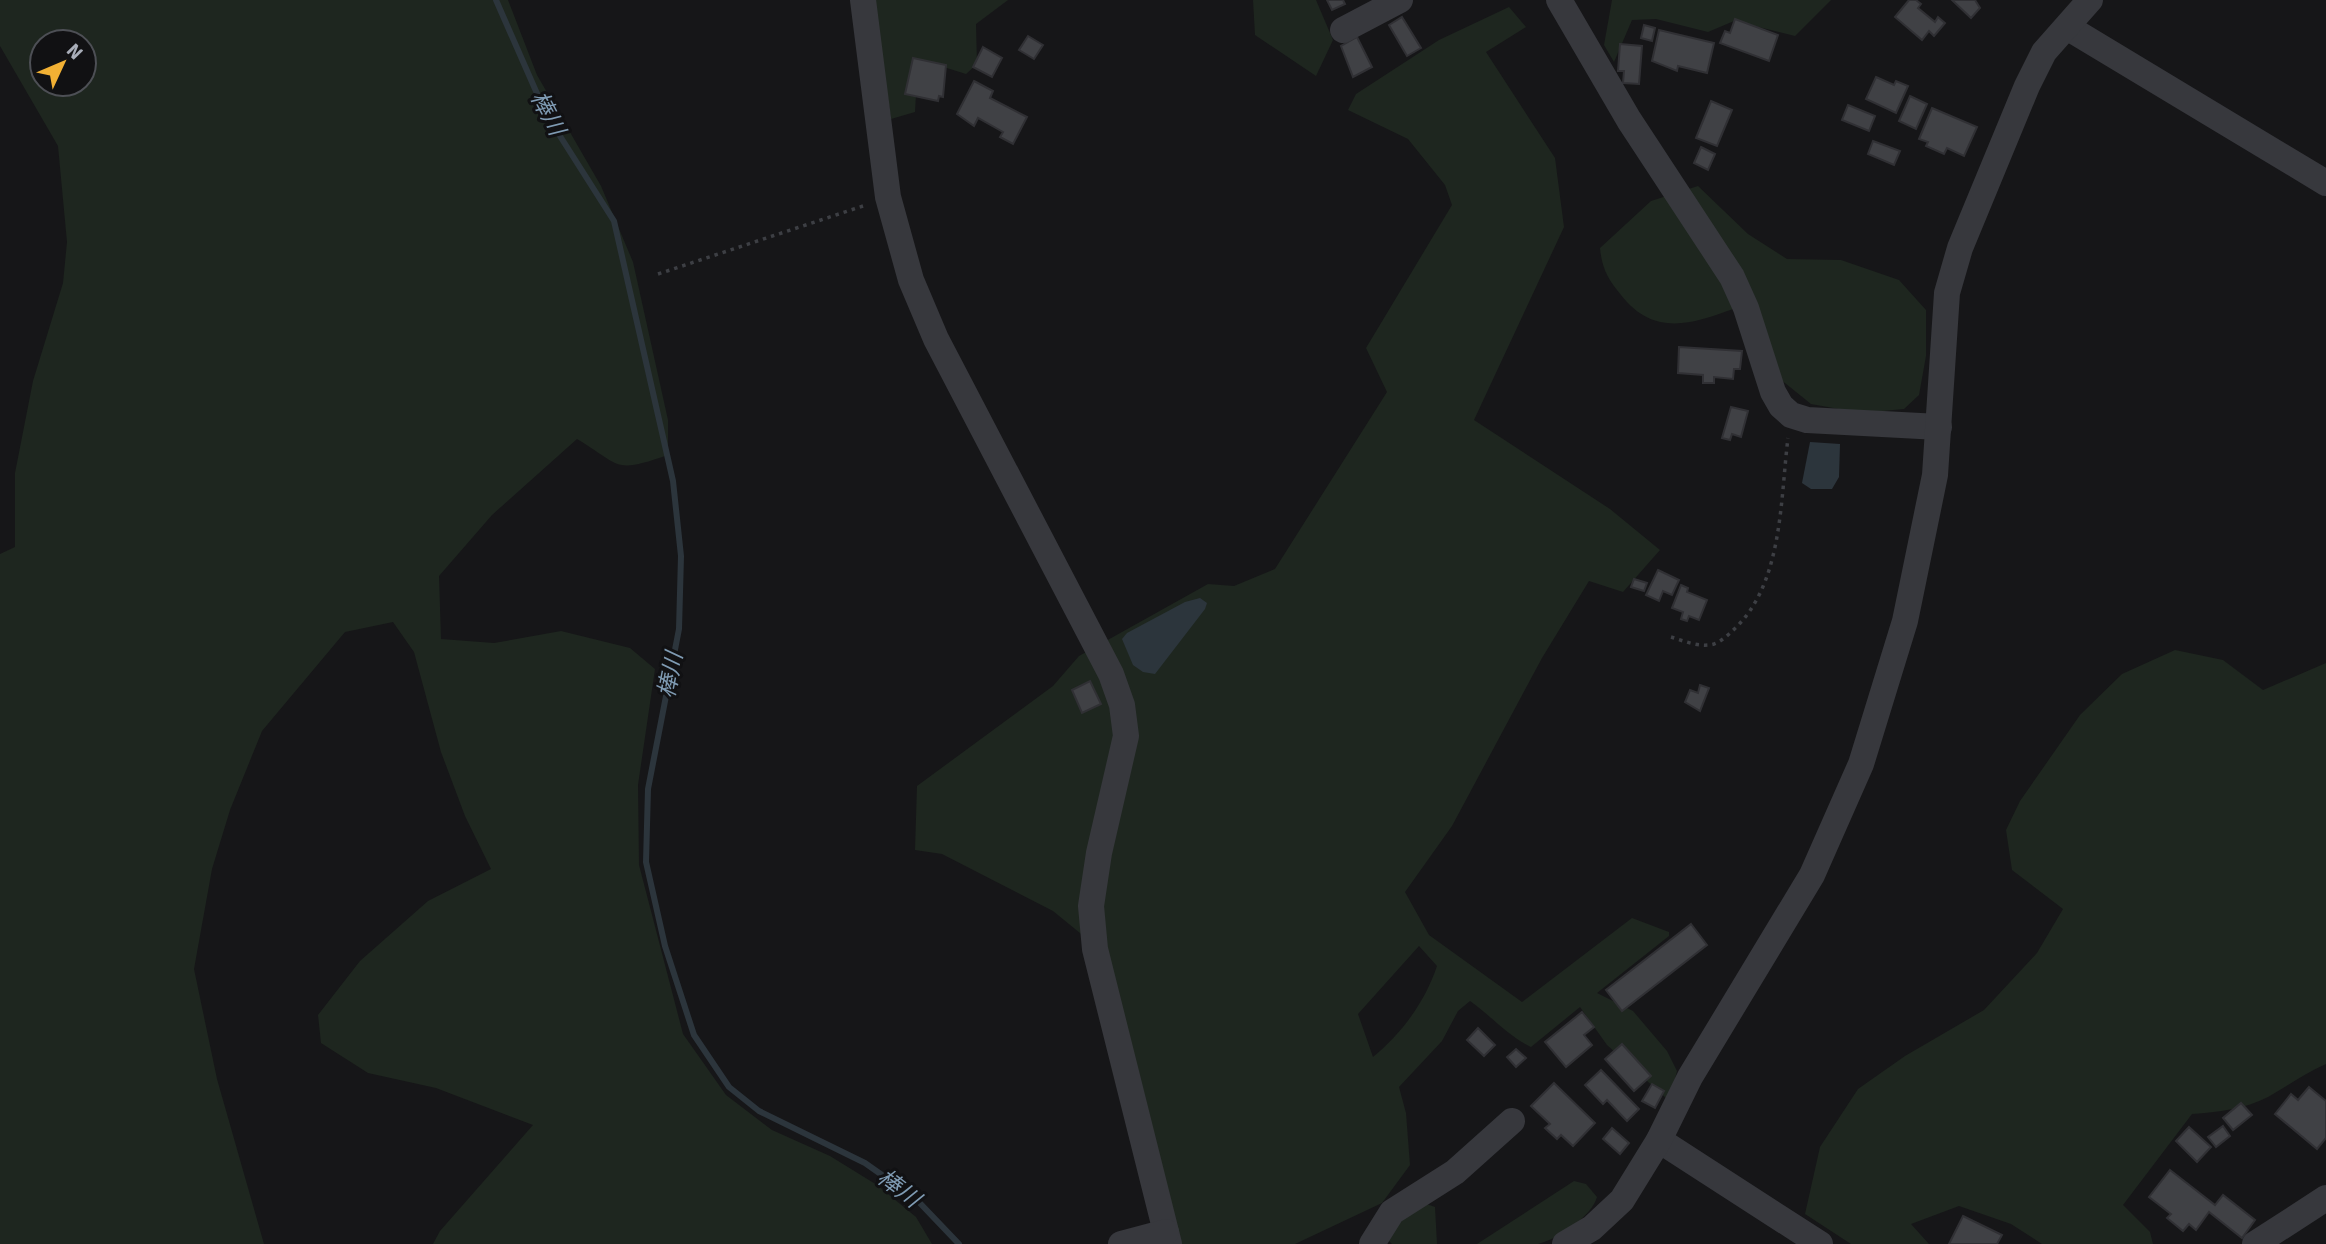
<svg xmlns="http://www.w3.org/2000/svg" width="2326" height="1244" font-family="Signika,'Noto Sans JP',sans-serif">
<rect width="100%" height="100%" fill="#161618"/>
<!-- green -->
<g fill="#1e261f" fill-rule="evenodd">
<path d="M0,0H508L537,75L601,186L633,262L668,420V455C613,474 622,466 577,439L492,515L439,576L441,639L494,643L561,631L630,648L655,669L638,785L639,865L683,1034L726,1095L772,1130L830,1156L877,1185L916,1217L932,1244H433L440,1231L533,1125L436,1088L368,1073L321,1043L318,1015L360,961L428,901L491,869L465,816L441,752L414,652L393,622L345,632L262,731L230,810L212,869L194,969L217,1079L264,1244H0V554L15,547V473L33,381L63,283L67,242L58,146L0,46ZM42,42H84V84H42Z"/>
<path d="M874,0H1008L976,24L977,64L966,74L918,59L915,112L891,119Z"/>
<path d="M1253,0H1316L1333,40L1316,76L1255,35Z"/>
<path d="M1612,0H1831L1795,36L1734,21L1708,32L1656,19L1632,20L1614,62L1604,45Z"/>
<path d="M1509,7L1526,27L1486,52L1555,158L1564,227L1474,420L1610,509L1660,550L1623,592L1589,581L1542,658L1452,826L1405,892L1429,935L1522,1002L1632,918L1669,932V936L1597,993L1633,1011L1667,1051L1677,1071L1672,1091L1666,1098L1607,1045L1580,1007L1531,1047C1508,1036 1491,1016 1470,1001L1458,1011L1442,1041L1399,1087L1406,1113L1410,1165L1382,1203L1295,1244H1176L1102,951L1053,911L942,854L915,850L917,786L1053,686L1079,656L1208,584L1234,586L1275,569L1387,392L1366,348L1452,205L1445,185L1408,139L1348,110L1356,94L1439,40ZM1419,946L1437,966C1425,1002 1402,1033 1373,1057L1358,1014Z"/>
<path d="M1698,186L1748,234L1787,259L1841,260L1899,280L1926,310V356L1919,395L1904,409L1861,413L1811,404L1780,379L1733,309C1690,325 1653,336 1621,295C1608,279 1602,269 1600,248L1651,201Z"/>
<path d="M2175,650L2223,660L2263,690L2326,663V1064C2305,1073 2288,1086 2268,1097C2245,1109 2218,1112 2192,1114L2123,1205L2150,1232L2153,1244H2042L2011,1224L1959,1206L1911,1224L1929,1244H1851L1805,1214L1820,1147L1858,1089L1905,1056L1984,1010L2037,953L2063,909L2012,870L2006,830L2020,801L2080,715L2122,674Z"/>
<path d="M1574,1181L1586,1184L1597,1197C1592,1216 1558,1239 1538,1244C1521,1244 1496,1244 1477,1244Z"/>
<path d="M1418,1201L1435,1207L1437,1244H1392L1387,1239Z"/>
</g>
<!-- water -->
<g fill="#2c353c">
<path d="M1810,442L1840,444L1839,477L1832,489H1811L1802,483Z"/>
<path d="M1200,598L1207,603L1205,609L1155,674L1143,672L1133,665L1122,639L1127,633L1185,602Z"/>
</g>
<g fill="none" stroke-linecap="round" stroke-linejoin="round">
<!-- stream -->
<path stroke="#2c353c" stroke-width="6" d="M496,0L546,114L614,221L673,481L681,556L679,629L648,789L646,862L665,946L694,1035L729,1087L759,1111L865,1163L916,1199L959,1244"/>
</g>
<!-- building -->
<g fill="#404145" stroke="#303034" stroke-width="2">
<path d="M1327,0H1343L1345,4L1332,10Z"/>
<path d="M1909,0H1916L1921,4L1918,8L1935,22L1938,17L1945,23L1934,36L1929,31L1922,40L1895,17Z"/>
<path d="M1952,0H1975L1980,8L1971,18Z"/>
<path d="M1402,17L1421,48L1407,56L1389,25Z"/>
<path d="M1735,19L1778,35L1769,61L1720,43L1725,31L1730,33Z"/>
<path d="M1644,25L1655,28L1652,41L1641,38Z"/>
<path d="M1659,30L1714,43L1707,73L1678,66L1677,71L1652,61Z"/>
<path d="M1028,36L1043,45L1034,59L1019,50Z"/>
<path d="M1357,37L1372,67L1353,77L1341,46Z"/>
<path d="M1620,44L1642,46L1639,84L1623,83L1624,71H1618Z"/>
<path d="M983,47L1002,58L992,77L973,67Z"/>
<path d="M913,58L946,65L943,97L939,96L938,101L905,94Z"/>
<path d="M1876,77L1894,85L1896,81L1908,86L1896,113L1866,99Z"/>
<path d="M974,81L993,91L990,98L1027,117L1013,144L1000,137L1003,132L978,118L974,126L957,114Z"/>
<path d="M1910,96L1927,104L1916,129L1899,121Z"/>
<path d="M1711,101L1732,110L1717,146L1696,138Z"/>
<path d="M1848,105L1875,116L1869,131L1842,120Z"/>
<path d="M1932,108L1977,127L1964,156L1947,148L1944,154L1926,146L1928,142L1919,139Z"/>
<path d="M1873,141L1900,151L1894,165L1868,154Z"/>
<path d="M1701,147L1715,154L1708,170L1694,163Z"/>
<path d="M1679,347L1742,351L1740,369H1734L1733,379L1714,377V383H1703V375L1678,373Z"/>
<path d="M1731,407L1748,411L1741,437L1732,434L1730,440L1722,438Z"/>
<path d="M1658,570L1679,580L1672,595L1663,591L1659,601L1646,595Z"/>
<path d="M1634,579L1647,583L1644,591L1631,587Z"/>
<path d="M1681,585L1688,588L1687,592L1707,600L1699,620L1689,616L1687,621L1681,619L1683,612L1672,608Z"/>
<path d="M1090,681L1101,704L1082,713L1072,690Z"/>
<path d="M1700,685L1709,688L1700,711L1685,702L1690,690L1698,693Z"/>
<path d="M1691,924L1707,945L1622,1011L1606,990Z"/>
<path d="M1582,1012L1594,1027L1584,1035L1592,1045L1566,1067L1545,1042Z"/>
<path d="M1478,1028L1495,1045L1484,1056L1467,1040Z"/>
<path d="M1622,1044L1651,1076L1634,1091L1605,1059Z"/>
<path d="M1516,1049L1526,1058L1516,1067L1507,1057Z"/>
<path d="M1601,1070L1639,1109L1627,1121L1607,1100L1603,1104L1585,1085Z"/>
<path d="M1554,1083L1595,1123L1573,1146L1561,1135L1557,1139L1545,1128L1550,1124L1531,1106Z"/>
<path d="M1652,1084L1664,1091L1655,1108L1642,1101Z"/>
<path d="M2309,1087L2326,1101V1138L2317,1149L2275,1114L2291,1094L2298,1100Z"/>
<path d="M2241,1103L2252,1115L2233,1130L2223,1118Z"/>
<path d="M2223,1126L2230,1136L2216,1147L2208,1137Z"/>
<path d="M2189,1127L2211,1147L2197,1162L2176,1141Z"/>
<path d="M1612,1128L1629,1143L1620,1154L1603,1139Z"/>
<path d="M2170,1170L2215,1205L2223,1195L2255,1220L2242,1238L2209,1212L2196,1230L2189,1224L2183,1231L2167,1218L2171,1214L2149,1197Z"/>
<path d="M1963,1216L2002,1235L1997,1244H1949Z"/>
</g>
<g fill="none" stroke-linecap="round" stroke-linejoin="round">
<!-- path -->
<g stroke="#3d3f44" stroke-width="3.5" stroke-dasharray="3.5 5" stroke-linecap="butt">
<path d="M658,274L866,205"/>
<path d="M1671,637C1684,641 1700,648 1714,644C1720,642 1727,636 1731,632C1783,587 1780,502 1788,438"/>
</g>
<!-- minor -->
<g stroke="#37383d" stroke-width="26">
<path d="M863,0L888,197L911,280L936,339L1111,674L1122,705L1126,736L1099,853L1091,906L1095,949L1169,1244"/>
<path d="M1559,0L1629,120L1732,277L1746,308L1773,392L1781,406L1791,415L1807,420L1939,427"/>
<path d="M2067,27L2326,183"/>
<path d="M1343,30L1400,0"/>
<path d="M1659,1140L1820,1244"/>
<path d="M1121,1244L1166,1232"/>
<path d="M1372,1244L1392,1212L1455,1172L1512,1121"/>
<path d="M1565,1244L1592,1228L1622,1200L1659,1140L1690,1077L1812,875L1861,764L1905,621L1935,475L1947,293L1960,248L2027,86L2044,52L2090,0"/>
<path d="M2255,1244L2326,1198"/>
</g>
</g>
<g text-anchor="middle" stroke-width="6" stroke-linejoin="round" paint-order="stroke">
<!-- water labels -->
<g font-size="23" font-style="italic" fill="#7f9bb3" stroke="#111113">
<text transform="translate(548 113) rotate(62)" y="8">棒川</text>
<text transform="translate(670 675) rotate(-79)" y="8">棒川</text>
<text transform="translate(899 1188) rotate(37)" y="8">棒川</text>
</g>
</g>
<!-- north arrow -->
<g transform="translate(63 63) rotate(46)"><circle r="33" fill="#111113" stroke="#4d4f55" stroke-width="2"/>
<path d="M0-5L12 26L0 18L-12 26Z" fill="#f2b134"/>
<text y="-10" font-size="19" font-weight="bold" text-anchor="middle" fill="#a8adb8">N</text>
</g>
</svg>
